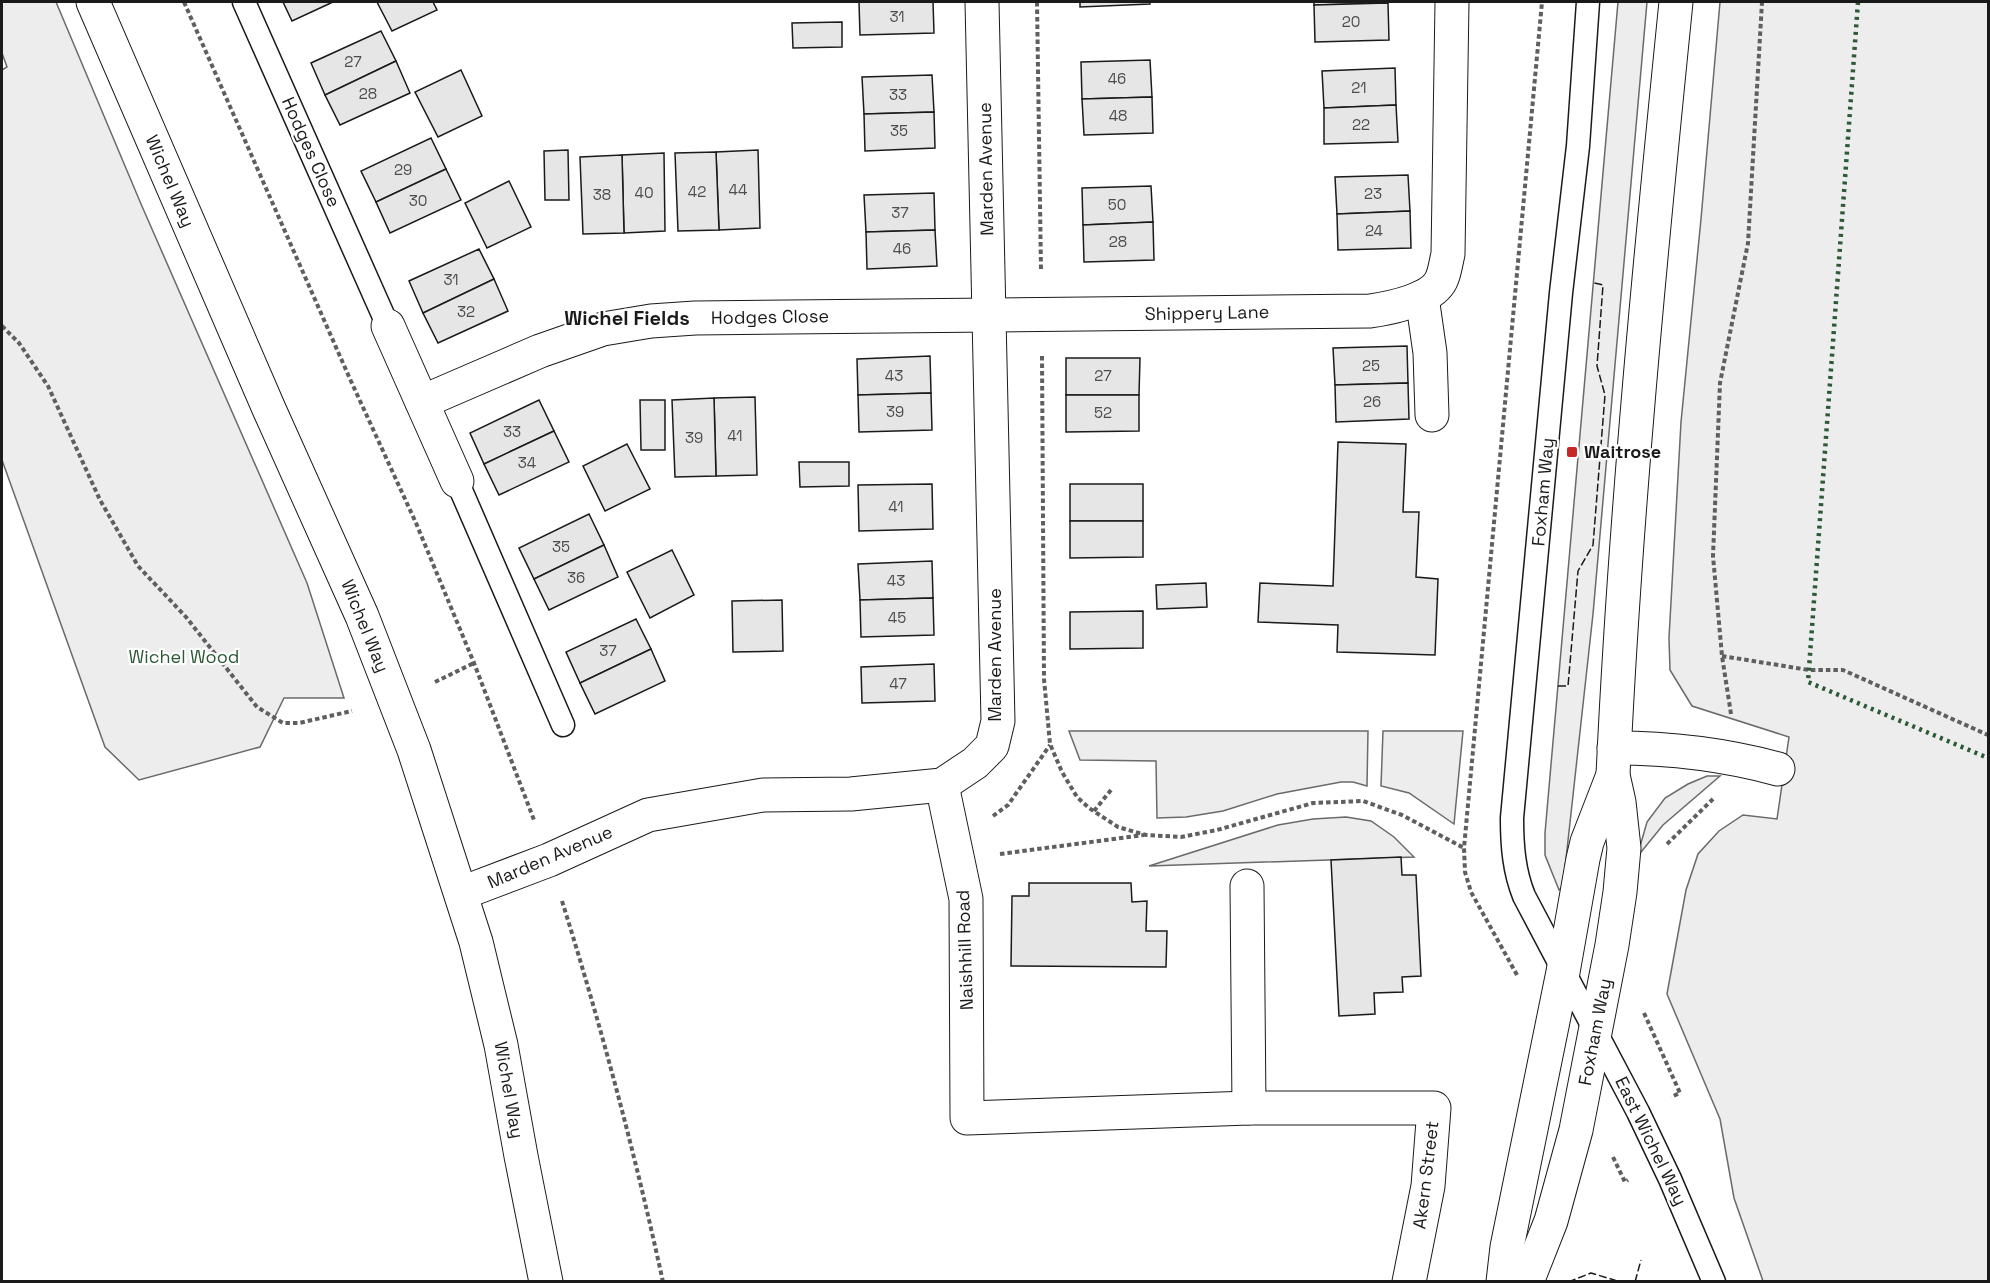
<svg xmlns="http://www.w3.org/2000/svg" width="1990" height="1283" font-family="'Space Grotesk',sans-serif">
<rect width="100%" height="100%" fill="#fff"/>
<!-- built -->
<g fill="#ededed" stroke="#6a6a6a" stroke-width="1.5">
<path d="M2,2H56L141,204L307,583L344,698H284L260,747L139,780L105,747L2,460V70L7,67L2,53Z"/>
<path d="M1618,2H1647L1593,614L1563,886L1559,890L1545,855V833Z"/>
<path d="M1720,2H1988V1281H1763L1734,1198L1720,1119L1667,994L1686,890L1698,854L1719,831L1743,815L1777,819L1789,737L1692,706L1670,670L1669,638L1681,422L1701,219Z"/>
<path d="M1069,731H1368L1367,786L1353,782H1341L1277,794L1223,811L1186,817L1157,818L1156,761L1080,760Z"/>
<path d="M1383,731H1463L1454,824L1409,793L1381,786Z"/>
<path d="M1707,776H1720L1663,825L1637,857L1647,822L1665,798L1688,784Z"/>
<path d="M1346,817L1371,821L1394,837L1414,857L1149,866L1278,825L1313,819Z"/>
</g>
<!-- building -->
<g fill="#e6e6e6" stroke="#1a1a1a" stroke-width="1.5">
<path d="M283,2H333L292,21Z"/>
<path d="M377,2H433L437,10L392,31Z"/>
<path d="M859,2H933L934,33L860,35Z"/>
<path d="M1080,2H1150V4L1080,7Z"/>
<path d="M1314,2H1388V3L1314,5Z"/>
<path d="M1388,3L1389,40L1315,42L1314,5Z"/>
<path d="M842,22V47L793,48L792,23Z"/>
<path d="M381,31L396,61L325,95L311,63Z"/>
<path d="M1150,60L1152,97L1082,99L1081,62Z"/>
<path d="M396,61L410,93L340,125L325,95Z"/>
<path d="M1395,68L1396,105L1324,108L1322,71Z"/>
<path d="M461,70L482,116L438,137L415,92Z"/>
<path d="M932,75L934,112L864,114L862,77Z"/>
<path d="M1152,97L1153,133L1084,135L1082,99Z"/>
<path d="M1396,105L1398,142L1324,144V108Z"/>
<path d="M934,112L935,148L865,151L864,114Z"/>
<path d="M431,138L446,169L376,202L361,171Z"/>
<path d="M568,150L569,200H545L544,151Z"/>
<path d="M758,150L760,228L719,230L716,152Z"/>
<path d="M716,152L719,230L678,231L675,153Z"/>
<path d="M664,153L665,231L624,233L622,155Z"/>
<path d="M622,155L624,233L583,234L580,157Z"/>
<path d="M446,169L461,200L390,233L376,202Z"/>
<path d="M1408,175L1410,211L1337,214L1335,177Z"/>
<path d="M509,181L531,227L487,248L465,203Z"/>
<path d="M1151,186L1153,222L1083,225L1082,188Z"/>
<path d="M934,193L935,230L866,232L864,195Z"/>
<path d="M1410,211L1411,248L1338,250L1337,214Z"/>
<path d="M1153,222L1154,260L1084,262L1083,225Z"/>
<path d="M935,230L937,266L867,269L866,232Z"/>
<path d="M479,249L494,279L423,313L409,281Z"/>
<path d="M494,279L508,311L438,343L423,313Z"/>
<path d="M1407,346L1408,383L1335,385L1333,348Z"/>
<path d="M930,356L931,393L858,395L857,359Z"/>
<path d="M1066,358H1140L1139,395H1066Z"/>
<path d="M1408,383L1409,419L1336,422L1335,385Z"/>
<path d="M931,393L932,430L859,432L858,395Z"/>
<path d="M1066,395H1139V431L1066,432Z"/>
<path d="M755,397L757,475L716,476L714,398Z"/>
<path d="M714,398L716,476L675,477L672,400Z"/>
<path d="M539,400L554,431L484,464L470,433Z"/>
<path d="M640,400H665V450H641Z"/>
<path d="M554,431L569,462L499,495L484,464Z"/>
<path d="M1338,442L1406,444L1403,512H1419L1416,577L1438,579L1435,655L1337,652L1338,625L1258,622L1260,583L1333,586Z"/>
<path d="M627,444L650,489L605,511L583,466Z"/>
<path d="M799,462H849V486L800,487Z"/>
<path d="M932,484L933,529L859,531L858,485Z"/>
<rect x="1070" y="484" width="73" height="37"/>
<path d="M589,514L604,545L534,579L519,548Z"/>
<path d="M1070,521H1143V557L1070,558Z"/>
<path d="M604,545L618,577L549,610L534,579Z"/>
<path d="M672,550L694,595L650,618L627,572Z"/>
<path d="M932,561L933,598L860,600L858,564Z"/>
<path d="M1206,583L1207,607L1157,609L1156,585Z"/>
<path d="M933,598L934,635L861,637L860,600Z"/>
<path d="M782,600L783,651L733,652L732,601Z"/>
<path d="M1143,611V648L1070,649V612Z"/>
<path d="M636,619L651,649L580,683L566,652Z"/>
<path d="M651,649L665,681L595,714L580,683Z"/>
<path d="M934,664L935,701L862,703L861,667Z"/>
<path d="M1401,857L1402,875H1416L1421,976L1402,977L1403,992L1374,993L1375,1014L1339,1016L1331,860Z"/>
<path d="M1029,883H1131L1132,902L1147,901L1146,931H1167L1166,967L1011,966L1012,896H1029Z"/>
</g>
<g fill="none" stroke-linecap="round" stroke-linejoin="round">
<defs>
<g id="lane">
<path d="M244,2L388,326"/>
<path d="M1588,2L1578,146L1561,293L1512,818C1512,846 1514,871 1524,896L1638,1112L1670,1179L1714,1282"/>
<path d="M457,481L563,725"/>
</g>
<g id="street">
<path d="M1422,297L1430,353L1432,415"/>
<path d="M388,326L457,481"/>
<path d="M422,402L540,351L603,329L651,321L695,318L1370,311C1390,308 1434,300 1442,278C1445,271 1446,262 1448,254L1452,2"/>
<path d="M1614,748C1671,748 1723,754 1778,769"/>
<path d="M942,785L966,899L967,1118L1249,1108H1434L1428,1186L1409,1282"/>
<path d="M1247,886L1249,1108"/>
<path d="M462,893L549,860L648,815L763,795L851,794L942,785L975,763L992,746L998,721L982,2"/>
</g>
<g id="secondary">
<path d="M93,2L269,409L362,616L414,750L476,942L501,1045L521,1156L546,1282"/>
<path d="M1503,1282L1507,1247L1563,972L1583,859L1587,842L1613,775"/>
<path d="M1527,1282L1551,1221L1576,1130L1612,945L1620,892L1624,848L1619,802L1613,775C1625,517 1650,259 1676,2"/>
</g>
</defs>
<!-- lane casing -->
<use href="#lane" stroke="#1a1a1a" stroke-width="25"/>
<!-- street casing -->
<use href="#street" stroke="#1a1a1a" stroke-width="35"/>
<!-- secondary casing -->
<use href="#secondary" stroke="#1a1a1a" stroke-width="35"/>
<!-- path -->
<g stroke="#5f5f5f" stroke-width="4" stroke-dasharray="4.5 3" stroke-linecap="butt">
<path d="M184,2L350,379L416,523L474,663L534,820"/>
<path d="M1037,2L1041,271"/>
<path d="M2,326L19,343L48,386L100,500L138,566L186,617L257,707L283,723H299L352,711"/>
<path d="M1042,356L1044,679L1050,744L1062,772L1077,797L1089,808L1118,827L1146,835L1181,837L1217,830L1313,803L1363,801L1402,815L1464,848"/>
<path d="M1722,656L1809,670H1843L1988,735"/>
<path d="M435,682L474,663"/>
<path d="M1731,714L1722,656L1713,556L1720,383L1748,243L1762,2"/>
<path d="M1094,811L1111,790"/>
<path d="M993,816L1008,805L1050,745"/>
<path d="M1667,844L1713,799"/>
<path d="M1000,854L1144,835"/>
<path d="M562,901C601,1026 635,1153 663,1282"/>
<path d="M1517,975L1471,892L1465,872L1464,848L1542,2"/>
<path d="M1644,1013L1680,1093L1671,1097"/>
<path d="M1613,1157L1625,1182L1628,1180"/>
</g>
<!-- lane -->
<use href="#lane" stroke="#fff" stroke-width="22"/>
<!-- street -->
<use href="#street" stroke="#fff" stroke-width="33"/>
<!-- secondary -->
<use href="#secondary" stroke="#fff" stroke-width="33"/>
<!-- hedge -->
<path stroke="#2b5a34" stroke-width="4.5" stroke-dasharray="3 4.5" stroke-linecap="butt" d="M1858,2L1808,682L1988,758"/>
<!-- fence -->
<g stroke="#1a1a1a" stroke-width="1.5" stroke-dasharray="8 3" stroke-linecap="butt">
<path d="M1558,686H1568L1578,571L1593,545L1605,395L1597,366L1603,285L1594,283"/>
<path d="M1568,1282L1591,1273L1621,1282"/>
<path d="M1635,1282L1641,1260"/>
</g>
</g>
<!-- markers -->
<rect fill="#c62828" stroke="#fff" stroke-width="2" x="1566" y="446" width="12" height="12" rx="3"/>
<g text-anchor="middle" stroke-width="4.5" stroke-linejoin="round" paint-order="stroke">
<!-- number labels -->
<g font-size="15" fill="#4d4d4d">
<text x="897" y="22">31</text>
<text x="1351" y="27">20</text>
<text x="353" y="67">27</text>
<text x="1117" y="84">46</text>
<text x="1359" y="93">21</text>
<text x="368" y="99">28</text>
<text x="898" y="100">33</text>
<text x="1118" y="121">48</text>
<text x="1361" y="130">22</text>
<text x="899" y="136">35</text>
<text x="403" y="175">29</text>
<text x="738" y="195">44</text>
<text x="697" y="197">42</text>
<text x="644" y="198">40</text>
<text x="1373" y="199">23</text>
<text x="602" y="200">38</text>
<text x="418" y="206">30</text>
<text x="1117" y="210">50</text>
<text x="900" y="218">37</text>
<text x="1374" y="236">24</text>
<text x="1118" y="247">28</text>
<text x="902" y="254">46</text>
<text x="451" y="285">31</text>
<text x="466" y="317">32</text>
<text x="1371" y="371">25</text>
<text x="894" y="381">43</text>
<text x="1103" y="381">27</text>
<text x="1372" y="407">26</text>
<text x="895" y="417">39</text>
<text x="1103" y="418">52</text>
<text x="512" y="437">33</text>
<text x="735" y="441">41</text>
<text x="694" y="443">39</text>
<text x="527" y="468">34</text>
<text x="896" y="512">41</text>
<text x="561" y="552">35</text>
<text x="576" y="583">36</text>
<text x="896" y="586">43</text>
<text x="897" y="623">45</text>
<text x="608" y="656">37</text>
<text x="898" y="689">47</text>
</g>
<!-- street labels -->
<g font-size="18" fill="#1a1a1a" stroke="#fff">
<text transform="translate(311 152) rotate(66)" y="6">Hodges Close</text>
<text transform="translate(986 169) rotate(-91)" y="6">Marden Avenue</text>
<text transform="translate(170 181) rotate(67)" y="6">Wichel Way</text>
<text transform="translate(1207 313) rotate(-1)" y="6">Shippery Lane</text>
<text transform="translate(770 317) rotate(-1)" y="6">Hodges Close</text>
<text transform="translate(1543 492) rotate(-85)" y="6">Foxham Way</text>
<text transform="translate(365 626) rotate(68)" y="6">Wichel Way</text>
<text transform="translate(995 655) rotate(-90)" y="6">Marden Avenue</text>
<text transform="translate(550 857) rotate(-23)" y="6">Marden Avenue</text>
<text transform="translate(965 950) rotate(-92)" y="6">Naishhill Road</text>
<text transform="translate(1595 1032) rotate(-79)" y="6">Foxham Way</text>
<text transform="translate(509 1090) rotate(80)" y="6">Wichel Way</text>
<text transform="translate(1651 1141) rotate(64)" y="6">East Wichel Way</text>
<text transform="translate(1426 1175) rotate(-83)" y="6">Akern Street</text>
</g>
<!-- poi labels -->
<g font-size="18" font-weight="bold" fill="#1a1a1a" stroke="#fff" text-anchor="start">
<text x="1584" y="458">Waitrose</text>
</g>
<!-- park labels -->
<g font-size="18" fill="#2b5a34" stroke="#fff">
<text x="184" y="663">Wichel Wood</text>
</g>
<!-- neighbourhood labels -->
<g font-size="20" font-weight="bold" fill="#1a1a1a" stroke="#fff">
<text x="627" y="325">Wichel Fields</text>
</g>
</g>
<!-- border -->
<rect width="1990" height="1283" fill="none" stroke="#1a1a1a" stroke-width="6"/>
</svg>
